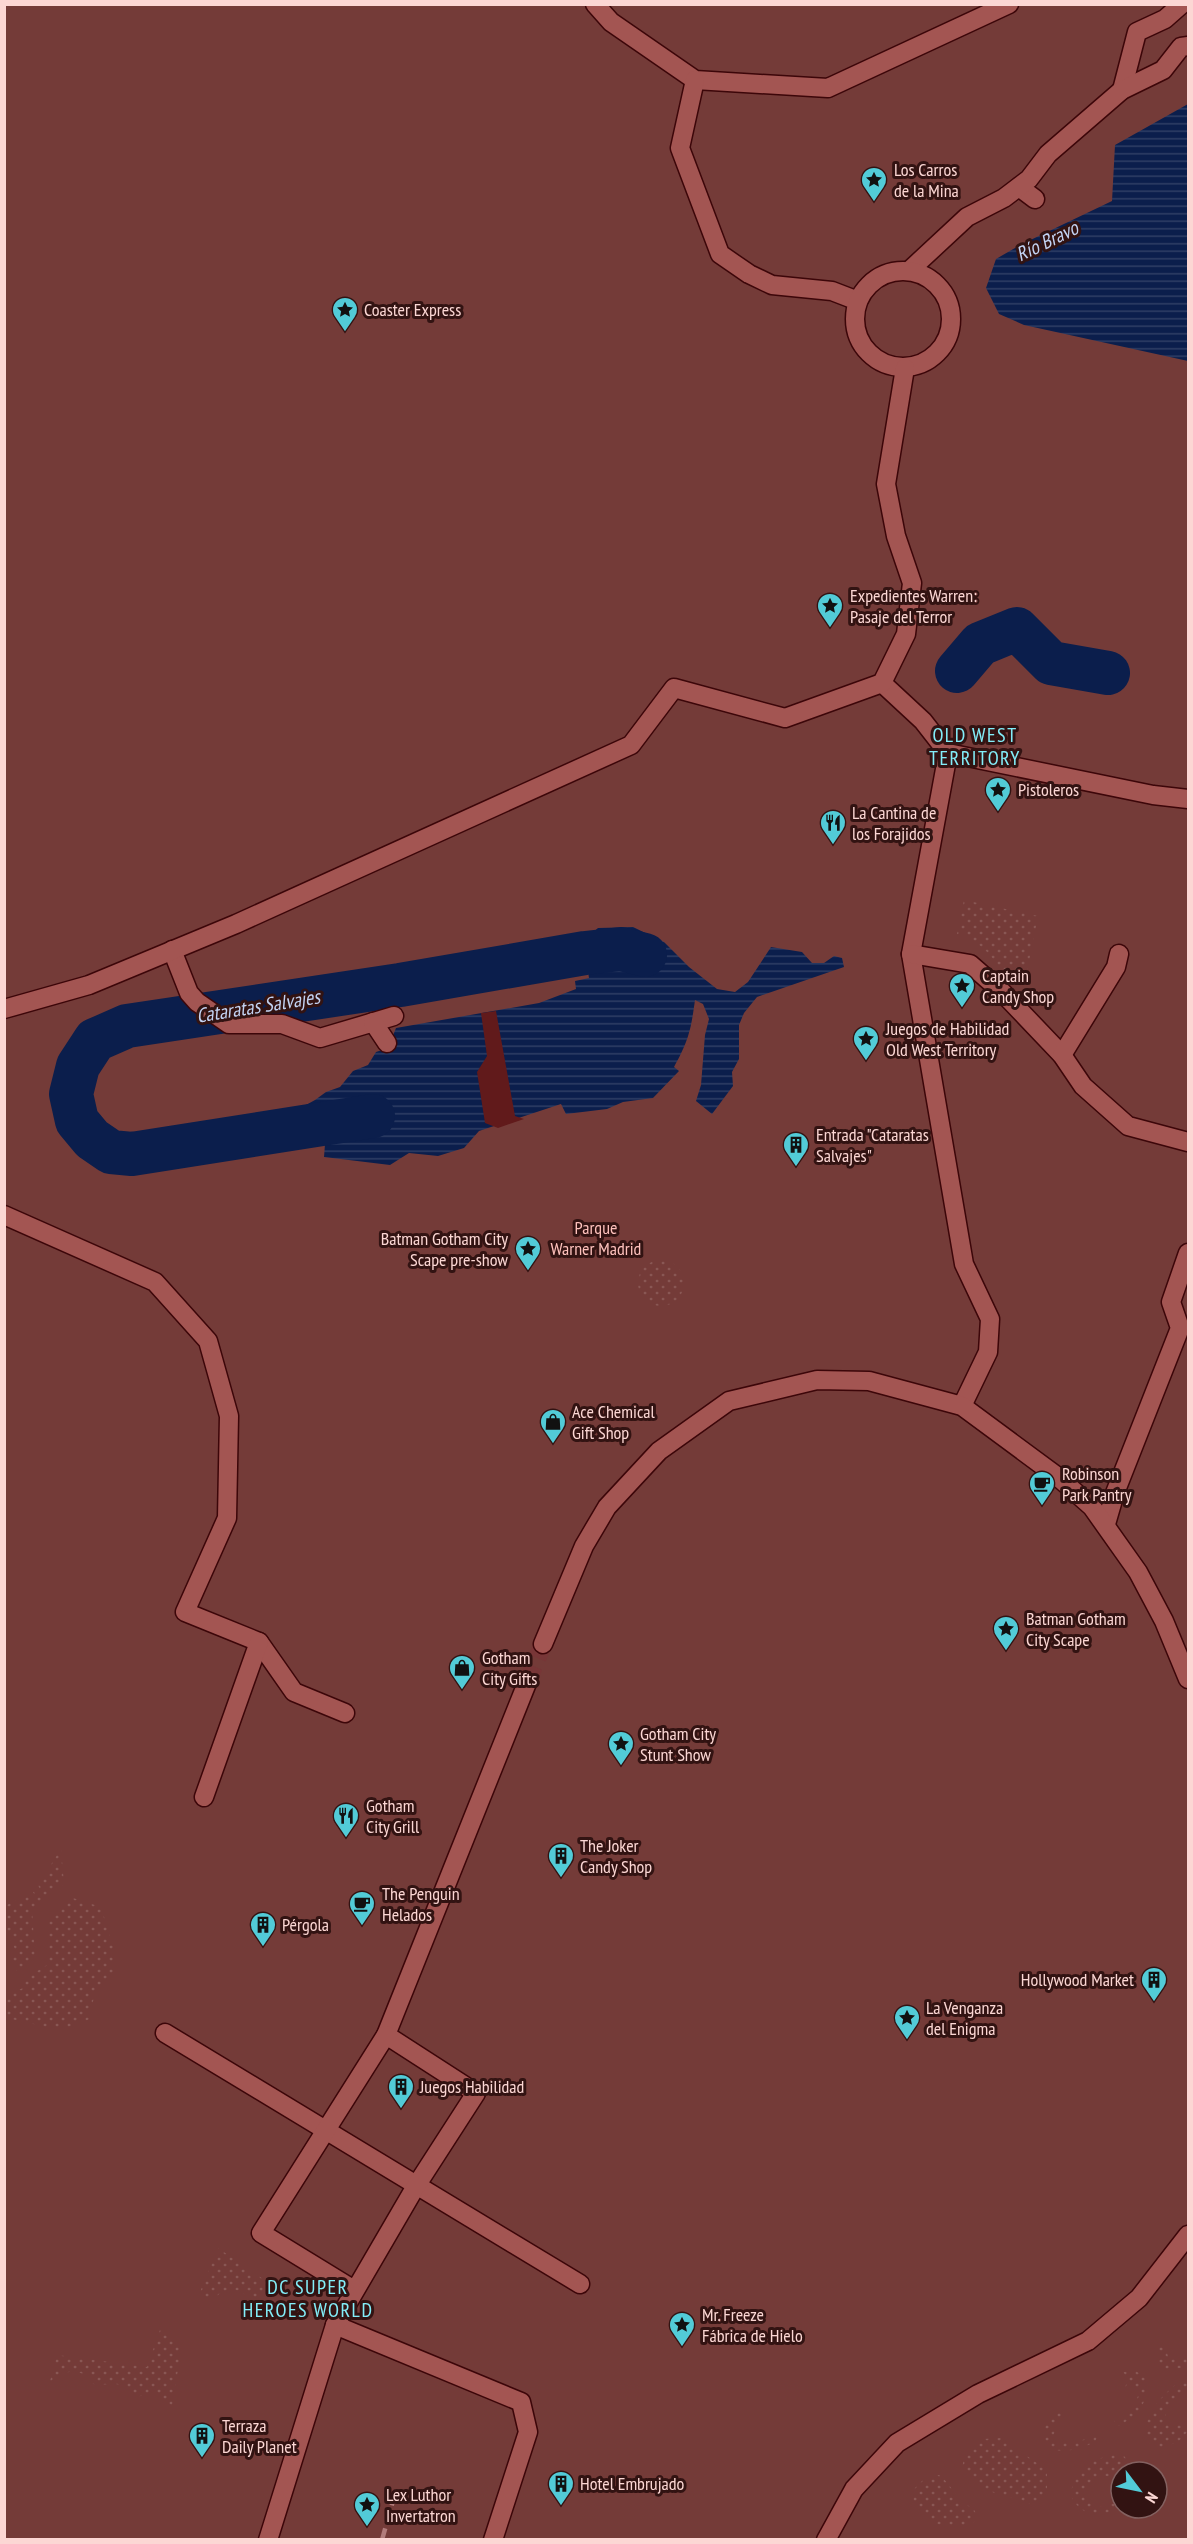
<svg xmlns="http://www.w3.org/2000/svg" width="1193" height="2544" font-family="'PT Sans Narrow',sans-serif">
<defs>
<pattern id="garden-dots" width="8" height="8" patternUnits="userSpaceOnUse" patternTransform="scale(1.5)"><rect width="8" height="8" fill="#743b38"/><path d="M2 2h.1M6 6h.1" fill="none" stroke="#895754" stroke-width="1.8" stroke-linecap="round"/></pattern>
<pattern id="water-rules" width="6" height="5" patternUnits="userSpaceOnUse" patternTransform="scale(1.5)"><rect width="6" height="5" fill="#0b1e4c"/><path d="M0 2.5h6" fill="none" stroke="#2f3e65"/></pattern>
</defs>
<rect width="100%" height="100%" fill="#611a1b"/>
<!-- park -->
<path fill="#743b38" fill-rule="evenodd" d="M5,5H1188V2539L5,2540ZM1121,2472H1157V2508H1121Z"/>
<!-- garden -->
<g fill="url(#garden-dots)">
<path d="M964,900L1038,916L1026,976C999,974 1001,965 983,948C976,942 965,938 957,934Z"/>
<circle cx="661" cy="1283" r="23"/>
<path d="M61,1849L64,1884L32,1909L35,1959L17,1971L11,1961L15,1949L5,1928V1906L29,1894L33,1901L37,1899L33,1892L40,1889L38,1885Z"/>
<path d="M73,1898L101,1907L114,1950V1977C98,1987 90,2000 90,2019L60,2030L7,2018L5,2015V1989L8,1995L25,1987L23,1980L47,1965L49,1915Z"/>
<path d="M218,2248L273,2286L274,2300C265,2296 261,2296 253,2301C242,2290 229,2284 216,2297H198Z"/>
<path d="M160,2330L182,2345L172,2406L156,2394L133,2397C121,2377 111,2387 93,2384L87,2375L74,2371L59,2374L48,2389L57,2355L147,2367Z"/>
<path d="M1160,2341L1168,2346L1167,2353L1169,2360L1188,2356V2365L1183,2368L1163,2369C1155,2360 1157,2353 1160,2341Z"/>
<path d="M1136,2371L1147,2380C1148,2404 1139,2414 1119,2426L1114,2423L1115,2420C1129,2413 1136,2405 1140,2390L1135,2386L1125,2387L1129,2379L1123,2372Z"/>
<path d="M1188,2376V2385L1166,2411V2422L1188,2426V2431L1178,2442L1160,2448L1147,2442C1139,2415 1167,2389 1188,2376Z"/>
<path d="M1060,2410L1065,2418L1057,2426L1053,2436L1057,2441L1078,2442L1094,2435L1097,2437L1095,2442C1078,2450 1063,2454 1045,2447C1040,2429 1046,2422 1060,2410Z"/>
<path d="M1001,2438L1047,2470V2490L1038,2503L1030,2504L1017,2498L1001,2496L977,2485L962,2469L965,2452L983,2439Z"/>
<path d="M1110,2455L1124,2456L1130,2464L1127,2472H1121L1120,2478L1100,2475L1090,2482L1086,2493L1092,2503L1102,2507L1121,2501V2508C1099,2517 1081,2518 1070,2494C1077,2470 1087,2462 1110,2455Z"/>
<path d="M939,2475C954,2486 954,2500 973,2508L978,2517L972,2524C943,2529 935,2527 914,2507L913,2490L925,2478Z"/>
</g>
<!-- water -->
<g fill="url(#water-rules)">
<path d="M1188,104V361L1024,325L999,314L986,288L996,259L1020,245L1112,201L1115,145Z"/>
<path d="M633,927L664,942L689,967L717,989L735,992L748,982L771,947L802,952L812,963H824L834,956L842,958L844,967L757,997L744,1013L739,1025V1059L732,1072L733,1086L712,1114L696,1101L701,1085L705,1035L709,1019L703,1004L695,1000C691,1029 689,1040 674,1067L679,1071L653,1098L623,1102L607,1109L566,1114L561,1104L479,1131L464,1148L438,1156L409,1153L390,1165L324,1157L325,1144L315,1131L314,1117L300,1119L295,1111L315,1100L326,1092L340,1087L353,1071L368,1065L376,1052L388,1048L396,1028L539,1003L576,989L575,981L589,978L584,946L576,947L598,928Z"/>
</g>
<!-- pier -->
<path fill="#611a1b" d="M496,1011L515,1116L524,1119L498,1128L485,1123L477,1072L487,1056L481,1013Z"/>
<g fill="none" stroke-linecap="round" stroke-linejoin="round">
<!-- canal -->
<g stroke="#0b1e4c" stroke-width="44">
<path d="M957,671L980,644L1017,629L1051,663L1108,673"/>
<path d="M373,1116L132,1154L111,1152L92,1139L77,1121L71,1094L78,1066L95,1040L127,1026L400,985L585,953L621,949L645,955"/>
</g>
<!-- minor-tunnel -->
<path stroke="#783637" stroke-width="18" stroke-dasharray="18 9" stroke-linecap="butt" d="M527,1683L543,1644"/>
<defs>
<g id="minor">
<path d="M595,4L611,22L695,80L828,88L1009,4"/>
<path d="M695,80L680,148L720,254L749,274L772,285L832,291L858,301"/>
<path d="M1122,90L1137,32L1165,19L1182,4"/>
<path d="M1019,187L1035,199"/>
<path d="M910,270L967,217L1004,198L1029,179L1048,154L1122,90L1163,70L1181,47L1188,46"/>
<circle cx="903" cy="319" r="48"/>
<path d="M882,683L923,721L948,753L1153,795L1188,799"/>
<path d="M948,753L911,954L964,1264L990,1319L988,1352L962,1406"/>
<path d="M172,950L189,993L197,1002L229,1024H282L320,1038L394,1016"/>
<path d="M911,954L970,964L1002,992L1062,1055L1083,1086L1128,1126L1188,1142"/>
<path d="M4,1009L89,985L236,924L631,745L674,688L785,718L882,683L906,634L912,583L896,536L886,484L905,368"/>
<path d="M373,1022L387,1043"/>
<path d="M1062,1055L1116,967L1119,954"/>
<path d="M4,1215L155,1282L208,1341L229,1416L227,1518L185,1612L259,1642L294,1692L345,1713"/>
<path d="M1106,1524L1115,1493L1180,1328L1171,1302L1188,1253"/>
<path d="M543,1644L584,1546L607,1507L659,1451L729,1401L817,1380L869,1381L962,1406L1058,1477L1092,1507L1138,1572L1164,1621L1188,1679"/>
<path d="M204,1797L259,1642"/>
<path d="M165,2033L580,2284"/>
<path d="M386,2035L527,1683"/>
<path d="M335,2325L521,2402L528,2432L493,2540"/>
<path d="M268,2540L335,2325L416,2186L476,2093L386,2035L261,2233L354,2290"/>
<path d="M826,2540L854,2489L897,2443L978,2394L1088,2341L1139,2298L1188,2235"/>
</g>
</defs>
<!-- minor casing -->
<use href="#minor" stroke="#3c0609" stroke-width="21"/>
<!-- minor -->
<use href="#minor" stroke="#a35552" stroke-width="18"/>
<!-- rail -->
<path stroke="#b17c7b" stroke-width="4.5" stroke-dasharray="12 6" stroke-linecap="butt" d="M382,2540L394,2497"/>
</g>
<!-- icons -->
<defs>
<symbol id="sight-pin" viewBox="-11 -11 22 30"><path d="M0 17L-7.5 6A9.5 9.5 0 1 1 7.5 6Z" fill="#52cbd7" stroke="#321312"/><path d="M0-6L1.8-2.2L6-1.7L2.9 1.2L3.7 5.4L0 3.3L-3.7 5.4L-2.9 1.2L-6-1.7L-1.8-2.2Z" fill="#111"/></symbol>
<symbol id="restaurant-pin" viewBox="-11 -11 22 30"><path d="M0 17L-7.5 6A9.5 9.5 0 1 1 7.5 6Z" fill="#52cbd7" stroke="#321312"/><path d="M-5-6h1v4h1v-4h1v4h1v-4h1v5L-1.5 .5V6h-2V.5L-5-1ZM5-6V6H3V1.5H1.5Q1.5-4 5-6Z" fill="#111"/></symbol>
<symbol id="building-pin" viewBox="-11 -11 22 30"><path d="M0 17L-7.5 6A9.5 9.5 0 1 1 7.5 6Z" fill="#52cbd7" stroke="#321312"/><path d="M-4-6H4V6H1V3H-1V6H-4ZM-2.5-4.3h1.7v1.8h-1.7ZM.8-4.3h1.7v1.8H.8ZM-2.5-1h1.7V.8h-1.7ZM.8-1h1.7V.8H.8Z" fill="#111"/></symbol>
<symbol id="shop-pin" viewBox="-11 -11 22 30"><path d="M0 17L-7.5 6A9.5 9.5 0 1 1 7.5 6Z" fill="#52cbd7" stroke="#321312"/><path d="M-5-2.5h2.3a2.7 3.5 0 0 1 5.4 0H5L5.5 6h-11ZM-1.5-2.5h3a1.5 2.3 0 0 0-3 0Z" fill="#111"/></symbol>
<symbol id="cafe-pin" viewBox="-11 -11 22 30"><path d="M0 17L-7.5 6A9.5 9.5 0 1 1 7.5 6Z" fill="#52cbd7" stroke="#321312"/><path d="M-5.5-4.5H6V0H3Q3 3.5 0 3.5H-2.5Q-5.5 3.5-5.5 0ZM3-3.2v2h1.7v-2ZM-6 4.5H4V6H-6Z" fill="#111"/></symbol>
</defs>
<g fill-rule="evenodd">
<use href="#sight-pin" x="859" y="165" width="30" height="40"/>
<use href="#sight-pin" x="330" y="295" width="30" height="40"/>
<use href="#sight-pin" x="815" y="591" width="30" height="40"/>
<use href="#sight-pin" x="983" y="775" width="30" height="40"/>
<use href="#restaurant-pin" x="818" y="808" width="30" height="40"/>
<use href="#sight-pin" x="947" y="971" width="30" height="40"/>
<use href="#sight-pin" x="851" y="1024" width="30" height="40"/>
<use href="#building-pin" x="781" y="1130" width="30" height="40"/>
<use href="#sight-pin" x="513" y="1234" width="30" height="40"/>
<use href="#shop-pin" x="538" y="1407" width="30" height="40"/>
<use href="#cafe-pin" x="1027" y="1469" width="30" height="40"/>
<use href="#sight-pin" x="991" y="1614" width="30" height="40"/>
<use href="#shop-pin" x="447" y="1653" width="30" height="40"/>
<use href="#sight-pin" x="606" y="1729" width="30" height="40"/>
<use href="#restaurant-pin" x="331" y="1801" width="30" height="40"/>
<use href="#building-pin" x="546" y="1841" width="30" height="40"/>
<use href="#cafe-pin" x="347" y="1889" width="30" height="40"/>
<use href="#building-pin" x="248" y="1910" width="30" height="40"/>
<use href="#building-pin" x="1139" y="1965" width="30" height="40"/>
<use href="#sight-pin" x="892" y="2003" width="30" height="40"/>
<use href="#building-pin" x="386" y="2072" width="30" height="40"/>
<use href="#sight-pin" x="667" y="2310" width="30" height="40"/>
<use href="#building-pin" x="187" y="2421" width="30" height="40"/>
<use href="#building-pin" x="546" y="2469" width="30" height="40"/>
<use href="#sight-pin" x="352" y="2490" width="30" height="40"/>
</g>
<g text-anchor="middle" stroke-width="6" stroke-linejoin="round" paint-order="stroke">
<!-- poi labels -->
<g font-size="18" fill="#fcd7d4" stroke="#321312" text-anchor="start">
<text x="894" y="176">Los Carros<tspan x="894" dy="21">de la Mina</tspan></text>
<text x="364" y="316">Coaster Express</text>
<text x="850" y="602">Expedientes Warren:<tspan x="850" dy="21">Pasaje del Terror</tspan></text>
<text x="1018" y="796">Pistoleros</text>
<text x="852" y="819">La Cantina de<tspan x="852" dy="21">los Forajidos</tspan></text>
<text x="982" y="982">Captain<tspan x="982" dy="21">Candy Shop</tspan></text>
<text x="886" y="1035">Juegos de Habilidad<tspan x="886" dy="21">Old West Territory</tspan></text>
<text x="816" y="1141">Entrada "Cataratas<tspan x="816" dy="21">Salvajes"</tspan></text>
<text x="508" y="1245" text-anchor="end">Batman Gotham City<tspan x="508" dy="21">Scape pre-show</tspan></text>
<text x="572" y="1418">Ace Chemical<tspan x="572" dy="21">Gift Shop</tspan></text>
<text x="1062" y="1480">Robinson<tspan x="1062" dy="21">Park Pantry</tspan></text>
<text x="1026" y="1625">Batman Gotham<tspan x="1026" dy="21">City Scape</tspan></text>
<text x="482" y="1664">Gotham<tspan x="482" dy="21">City Gifts</tspan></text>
<text x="640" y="1740">Gotham City<tspan x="640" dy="21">Stunt Show</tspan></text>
<text x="366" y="1812">Gotham<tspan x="366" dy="21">City Grill</tspan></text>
<text x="580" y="1852">The Joker<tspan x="580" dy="21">Candy Shop</tspan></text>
<text x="382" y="1900">The Penguin<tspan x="382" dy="21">Helados</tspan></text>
<text x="282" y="1931">Pérgola</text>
<text x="1134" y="1986" text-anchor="end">Hollywood Market</text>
<text x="926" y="2014">La Venganza<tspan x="926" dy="21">del Enigma</tspan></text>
<text x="420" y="2093">Juegos Habilidad</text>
<text x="702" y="2321">Mr. Freeze<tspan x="702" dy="21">Fábrica de Hielo</tspan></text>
<text x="222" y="2432">Terraza<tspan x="222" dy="21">Daily Planet</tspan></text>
<text x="580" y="2490">Hotel Embrujado</text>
<text x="386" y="2501">Lex Luthor<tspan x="386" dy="21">Invertatron</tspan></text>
</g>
<!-- park labels -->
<g font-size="18" fill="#fec1bc" stroke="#321312">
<text x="596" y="1234">Parque<tspan x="596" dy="21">Warner Madrid</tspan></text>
</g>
<!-- water labels -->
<g font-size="20" font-style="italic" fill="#c3d3f3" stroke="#321312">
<text transform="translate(1047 241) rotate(-26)" y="7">Río Bravo</text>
<text transform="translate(258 1006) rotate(-9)" y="7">Cataratas Salvajes</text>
</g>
<!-- neighbourhood labels -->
<g font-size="20" letter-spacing="1.5" fill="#83eef9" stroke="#321312">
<text x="975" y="742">OLD WEST<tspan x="975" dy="23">TERRITORY</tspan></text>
<text x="308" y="2294">DC SUPER<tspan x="308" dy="23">HEROES WORLD</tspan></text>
</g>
</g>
<!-- border -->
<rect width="1193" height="2544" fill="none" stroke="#fcd7d4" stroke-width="12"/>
<!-- north arrow -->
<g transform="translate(1139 2490) rotate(122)"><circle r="28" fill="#321312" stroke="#836160" stroke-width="1.5"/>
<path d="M0-4.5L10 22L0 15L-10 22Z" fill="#52cbd7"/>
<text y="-9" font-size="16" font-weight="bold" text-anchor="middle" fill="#fcd7d4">N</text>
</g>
</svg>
